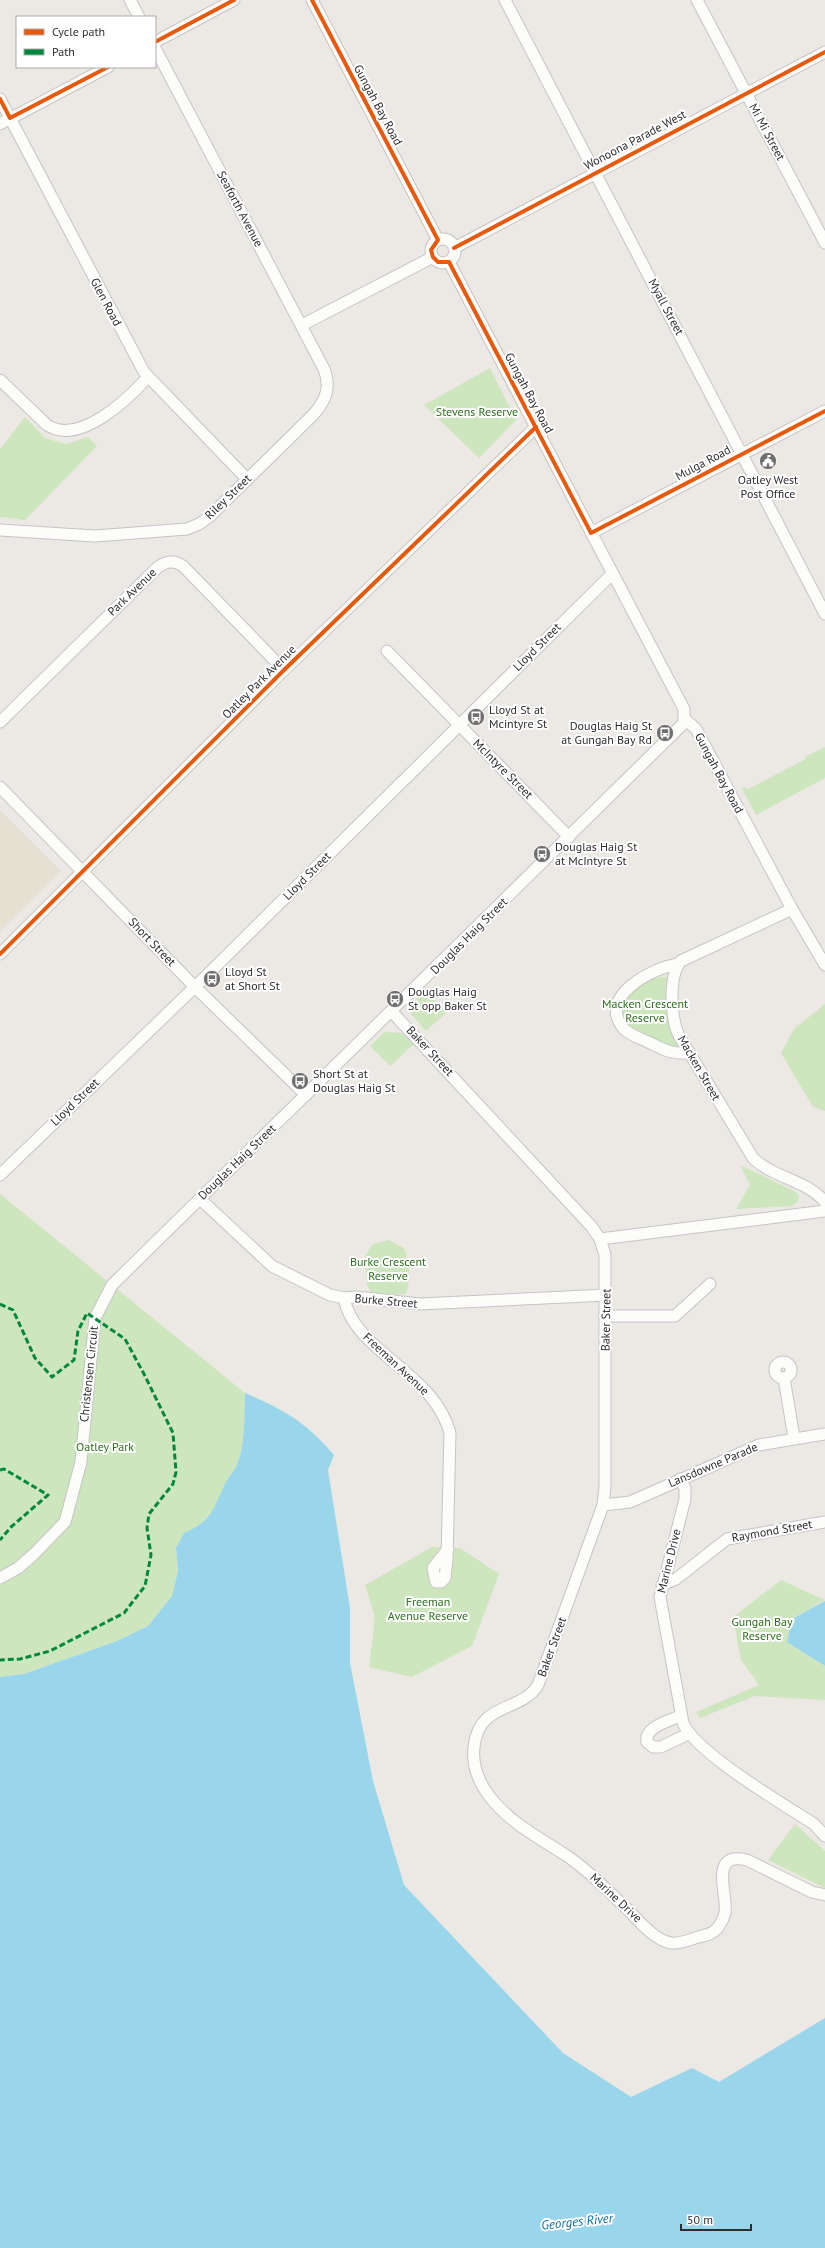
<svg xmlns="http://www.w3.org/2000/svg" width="825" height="2248" font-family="'PT Sans',sans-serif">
<rect width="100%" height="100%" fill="#ece8e4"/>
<!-- education -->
<path fill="#e6e0d3" d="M0,810L61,871L0,931Z"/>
<!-- green -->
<g fill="#cee6be">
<path d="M490,368L516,420L479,458L424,405Z"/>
<path d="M25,417L45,438L66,444L88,437L97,446L25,520L0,517V449Z"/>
<path d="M825,747V778L756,815L741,787L748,789L806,759L805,757Z"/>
<path d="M665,977L668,978L669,1021L678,1044L677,1047L673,1048C662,1043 635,1034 628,1027C608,1003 643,977 665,977Z"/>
<path d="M426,991L447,1012L426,1031L411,1014L414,1001Z"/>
<path d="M825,1004V1111L813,1107L781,1053L794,1029Z"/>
<path d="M384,1032L401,1033L414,1044L390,1066L370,1046Z"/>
<path d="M740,1165L794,1191L799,1195L798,1201L792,1206L736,1209L750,1185Z"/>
<path d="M0,1194L245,1393C244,1416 246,1445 236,1467C232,1474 226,1480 223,1488C213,1511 209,1523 184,1533L176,1548L178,1571L172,1596L148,1626L117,1641L24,1674L0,1677Z"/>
<path d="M389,1240L404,1248C411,1265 411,1277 406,1294L373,1295L367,1285L365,1256L373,1244Z"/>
<path d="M432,1547L460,1548L499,1574L472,1646L412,1677L369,1667L374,1626V1614L365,1585Z"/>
<path d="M781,1580L825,1600L792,1619L787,1642L825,1666V1700L755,1696L700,1718L696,1712L759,1685L741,1660L733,1617Z"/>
<path d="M795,1824L825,1851V1888L768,1860Z"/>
</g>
<!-- water -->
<g fill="#99d6ec">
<path d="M245,1393C285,1410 306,1422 334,1455L328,1470L350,1608V1663L373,1781L404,1885L563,2053L631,2097L692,2068L719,2082L825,2018V2248H0V1677L24,1674L117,1641L148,1626L172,1596L178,1571L176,1548L184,1533C210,1522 212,1512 223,1488C226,1480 232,1474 236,1467C246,1445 244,1416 245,1393Z"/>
<path d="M825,1601V1666L787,1642L792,1619Z"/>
</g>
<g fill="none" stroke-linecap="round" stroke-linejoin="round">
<defs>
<g id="minor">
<path d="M130,0L139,17"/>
<path d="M312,0L438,240"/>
<path d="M505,0L825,614"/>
<path d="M697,0L825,243"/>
<path d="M155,42L234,0"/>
<path d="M0,99L144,372L247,479"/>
<path d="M0,124L108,67"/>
<circle cx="443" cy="251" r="12"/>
<path d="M454,248L825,52"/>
<path d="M302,325L433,257"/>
<path d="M0,380L47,425C79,446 127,400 147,378"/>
<path d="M0,530L95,536L187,529L199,524L209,517L314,414C326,400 331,387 324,369L155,48"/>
<path d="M591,533L825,411"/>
<path d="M387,651L569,837"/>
<path d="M685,719L696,729L792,909L825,965"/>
<path d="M0,722L158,567C167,561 174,560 183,566L284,670"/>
<path d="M0,787L195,987L306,1095"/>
<path d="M792,909L681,961C668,976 671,1016 678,1034L753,1158C773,1178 807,1180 825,1202"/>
<path d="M0,954L284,670L536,427"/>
<path d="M678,964C652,968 596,997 624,1029C630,1035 640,1038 648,1042C665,1050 670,1054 689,1053"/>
<path d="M392,1012L591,1226L600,1239L605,1255V1487L603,1505L538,1685C521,1713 479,1701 474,1747C472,1766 479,1783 490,1797C511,1824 540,1838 567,1856C588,1870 605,1888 624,1906C637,1918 653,1940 671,1943C680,1944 690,1940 698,1937C706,1935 714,1934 719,1926C721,1923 724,1917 725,1913C728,1894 708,1851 747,1860L812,1892L825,1895"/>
<path d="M0,1175L200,982L612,574"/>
<path d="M200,1199L272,1266L330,1295L344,1298L356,1297L420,1304L606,1295"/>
<path d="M600,1239L825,1211"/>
<path d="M344,1298C354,1352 434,1372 450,1433L447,1559L445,1578L441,1582H436L433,1568L448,1549"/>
<path d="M605,1316H675L710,1284"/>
<circle cx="783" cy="1370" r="8"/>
<path d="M784,1378L794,1438"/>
<path d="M680,1479L685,1488V1499L660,1597L683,1723C696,1753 783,1804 814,1824L825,1836"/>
<path d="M603,1505L630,1502L759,1445L825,1434"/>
<path d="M0,1578L18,1568L34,1554L65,1522L81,1462L95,1318L112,1285L684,723V709L449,262"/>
<path d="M662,1585L676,1579L727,1539L825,1522"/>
<path d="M680,1716C669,1721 644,1727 647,1742L653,1747H661L688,1734"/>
</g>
</defs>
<!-- minor casing -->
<use href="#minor" stroke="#c5c4c5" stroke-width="13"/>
<!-- minor -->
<use href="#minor" stroke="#fcfcfb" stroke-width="11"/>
<!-- quiet -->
<g stroke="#00873e" stroke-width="3" stroke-dasharray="6 3" stroke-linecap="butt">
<path d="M0,1304L13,1310L35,1358L52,1377L74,1360L78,1331L87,1313L125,1339L144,1374L173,1433L176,1472L173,1484L149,1514L147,1528L151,1555L145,1586L124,1613L50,1651L20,1659L0,1660"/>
<path d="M0,1470L4,1469L48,1495L11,1527L0,1540"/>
</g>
<defs>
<g id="cycleway">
<path d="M312,0L438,240L431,250L433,257L438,262H449L591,533L825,411"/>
<path d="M155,42L234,0"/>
<path d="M0,99L10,118L108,67"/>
<path d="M454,248L825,52"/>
<path d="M0,954L284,670L536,427"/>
</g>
</defs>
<!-- cycleway casing -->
<use href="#cycleway" stroke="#fff" stroke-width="6"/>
<!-- cycleway -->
<use href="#cycleway" stroke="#e8590c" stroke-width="4"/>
</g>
<!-- icons -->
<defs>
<symbol id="civic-disc" viewBox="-11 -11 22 22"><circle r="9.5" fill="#706f6e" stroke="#fff"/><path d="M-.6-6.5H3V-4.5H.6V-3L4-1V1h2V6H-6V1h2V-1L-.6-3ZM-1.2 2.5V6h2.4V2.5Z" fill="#fff"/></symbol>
<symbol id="bus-disc" viewBox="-11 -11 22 22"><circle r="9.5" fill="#706f6e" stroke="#fff"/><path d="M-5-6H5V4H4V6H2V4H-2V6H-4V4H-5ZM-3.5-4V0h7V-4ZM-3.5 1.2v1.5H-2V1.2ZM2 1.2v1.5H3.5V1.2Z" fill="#fff"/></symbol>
</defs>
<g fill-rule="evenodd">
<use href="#civic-disc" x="758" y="451" width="20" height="20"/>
<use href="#bus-disc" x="466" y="707" width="20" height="20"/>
<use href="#bus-disc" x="655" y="723" width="20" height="20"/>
<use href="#bus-disc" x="532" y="844" width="20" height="20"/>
<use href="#bus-disc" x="202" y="969" width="20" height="20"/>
<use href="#bus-disc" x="385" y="989" width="20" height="20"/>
<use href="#bus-disc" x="290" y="1071" width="20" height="20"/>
</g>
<g text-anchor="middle" stroke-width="4" stroke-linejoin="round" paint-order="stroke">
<!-- street labels -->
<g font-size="12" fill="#2e2e2e" stroke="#fff">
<text transform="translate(378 105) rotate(62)" y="4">Gungah Bay Road</text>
<text transform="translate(767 132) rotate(62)" y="4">Mi Mi Street</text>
<text transform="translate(635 140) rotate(-28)" y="4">Wonoona Parade West</text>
<text transform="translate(240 209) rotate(62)" y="4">Seaforth Avenue</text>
<text transform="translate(106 302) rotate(62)" y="4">Glen Road</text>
<text transform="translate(666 307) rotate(62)" y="4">Myall Street</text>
<text transform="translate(529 393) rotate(62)" y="4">Gungah Bay Road</text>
<text transform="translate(703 463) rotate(-28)" y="4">Mulga Road</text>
<text transform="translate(228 497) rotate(-44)" y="4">Riley Street</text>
<text transform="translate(132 592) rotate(-44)" y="4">Park Avenue</text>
<text transform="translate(537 647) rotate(-45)" y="4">Lloyd Street</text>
<text transform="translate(259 682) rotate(-45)" y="4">Oatley Park Avenue</text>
<text transform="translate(503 769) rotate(45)" y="4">McIntyre Street</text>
<text transform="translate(719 773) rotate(62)" y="4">Gungah Bay Road</text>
<text transform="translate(307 876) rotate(-45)" y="4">Lloyd Street</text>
<text transform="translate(469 936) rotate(-45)" y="4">Douglas Haig Street</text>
<text transform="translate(152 942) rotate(46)" y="4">Short Street</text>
<text transform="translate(430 1051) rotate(47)" y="4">Baker Street</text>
<text transform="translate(699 1068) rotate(60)" y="4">Macken Street</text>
<text transform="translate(75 1102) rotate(-44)" y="4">Lloyd Street</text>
<text transform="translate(237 1162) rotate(-44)" y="4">Douglas Haig Street</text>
<text transform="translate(386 1301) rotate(5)" y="4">Burke Street</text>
<text transform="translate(606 1320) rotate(-89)" y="4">Baker Street</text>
<text transform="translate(396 1364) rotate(43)" y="4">Freeman Avenue</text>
<text transform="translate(89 1374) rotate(-84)" y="4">Christensen Circuit</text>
<text transform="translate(713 1465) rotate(-23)" y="4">Lansdowne Parade</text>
<text transform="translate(772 1531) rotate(-10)" y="4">Raymond Street</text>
<text transform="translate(669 1561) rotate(-76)" y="4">Marine Drive</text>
<text transform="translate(552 1647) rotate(-70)" y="4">Baker Street</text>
<text transform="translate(616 1898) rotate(43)" y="4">Marine Drive</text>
</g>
<!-- park labels -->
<g font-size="12" fill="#2c6e1b" stroke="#fff">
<text x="477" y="416">Stevens Reserve</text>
<text x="645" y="1008">Macken Crescent<tspan x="645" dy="14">Reserve</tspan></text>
<text x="388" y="1266">Burke Crescent<tspan x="388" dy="14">Reserve</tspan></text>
<text x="105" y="1451">Oatley Park</text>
<text x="428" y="1606">Freeman<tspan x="428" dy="14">Avenue Reserve</tspan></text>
<text x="762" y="1626">Gungah Bay<tspan x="762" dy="14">Reserve</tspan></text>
</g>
<!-- poi labels -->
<g font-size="12" fill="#2e2e2e" stroke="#fff" text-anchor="start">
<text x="768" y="484" text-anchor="middle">Oatley West<tspan x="768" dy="14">Post Office</tspan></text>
<text x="489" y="714">Lloyd St at<tspan x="489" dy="14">Mcintyre St</tspan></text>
<text x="652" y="730" text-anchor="end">Douglas Haig St<tspan x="652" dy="14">at Gungah Bay Rd</tspan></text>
<text x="555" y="851">Douglas Haig St<tspan x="555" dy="14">at McIntyre St</tspan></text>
<text x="225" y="976">Lloyd St<tspan x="225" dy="14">at Short St</tspan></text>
<text x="408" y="996">Douglas Haig<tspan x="408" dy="14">St opp Baker St</tspan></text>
<text x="313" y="1078">Short St at<tspan x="313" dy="14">Douglas Haig St</tspan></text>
</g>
<!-- water labels -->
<g font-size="13" font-style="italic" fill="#0d6fa3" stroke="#fff">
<text transform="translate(577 2221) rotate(-6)" y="5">Georges River</text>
</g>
</g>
<!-- legend -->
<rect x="16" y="16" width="140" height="52" fill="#ffffff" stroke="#ababab"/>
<rect x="24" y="29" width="20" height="6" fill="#e8590c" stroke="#ababab"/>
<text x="52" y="36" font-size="12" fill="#2e2e2e">Cycle path</text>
<rect x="24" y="49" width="20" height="6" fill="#00873e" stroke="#ababab"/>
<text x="52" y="56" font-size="12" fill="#2e2e2e">Path</text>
<!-- scale -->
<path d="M681 2224v6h70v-6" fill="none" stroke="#2e2e2e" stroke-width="2"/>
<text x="687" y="2224" font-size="12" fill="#2e2e2e" stroke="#ffffff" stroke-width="3" paint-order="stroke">50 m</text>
</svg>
